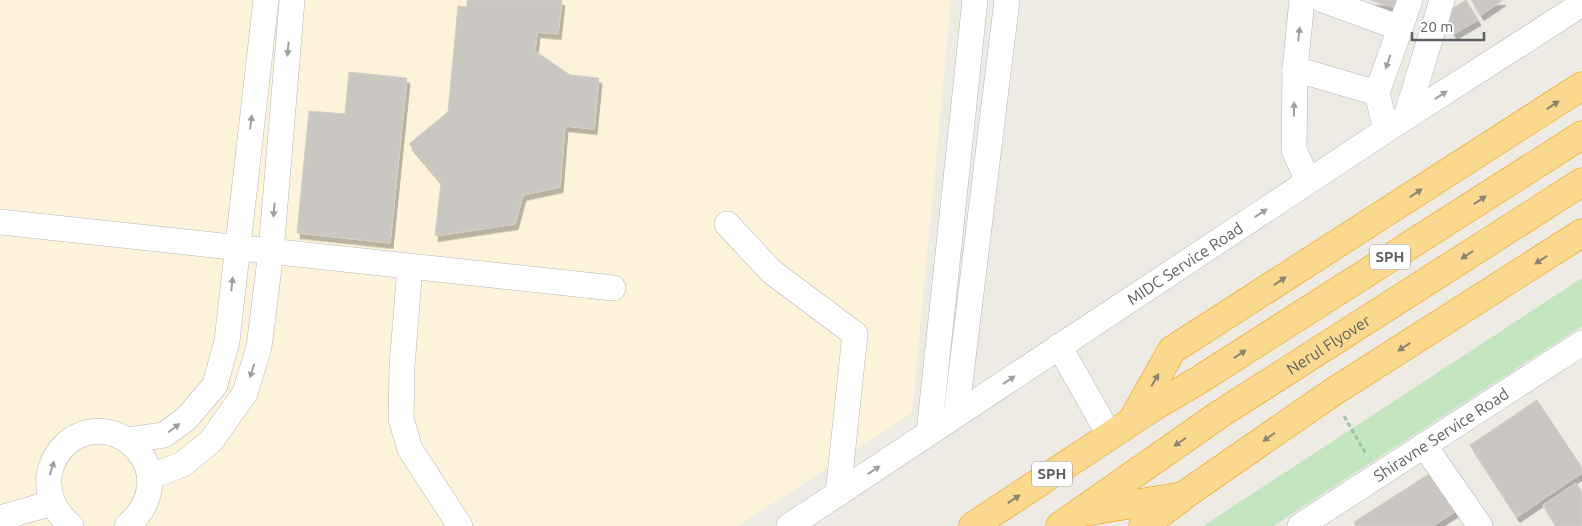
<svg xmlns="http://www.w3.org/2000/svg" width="1582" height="526" font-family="Ubuntu,sans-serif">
<defs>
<filter id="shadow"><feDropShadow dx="3" dy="5.5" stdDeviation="0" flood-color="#0004"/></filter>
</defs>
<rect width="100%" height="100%" fill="#eeebe4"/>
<!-- commercial -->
<path fill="#fdf3da" d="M0,0H951L912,413L738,526H0Z"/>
<!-- green -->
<path fill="#c3e5c0" d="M1582,278V326L1273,526H1203Z"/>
<!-- building -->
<g fill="#cac6c1" stroke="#d3cdc2" filter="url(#shadow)">
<path d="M467,0H562L558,34L537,32L535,51L570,75L599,78L594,129L565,126L560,187L523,195L515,224L435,236L441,182L409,144L448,112L458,6L467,7Z"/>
<path d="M1370,0H1398L1396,8Z"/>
<path d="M1466,0L1478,20L1454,34L1442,15Z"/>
<path d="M1471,0H1503L1481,15Z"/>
<path d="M349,72L407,78L390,243L297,233L309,111L345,114Z"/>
<path d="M1537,400L1582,468V473L1517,517L1470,445Z"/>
<path d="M1432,472L1456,511L1433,526H1356L1354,522Z"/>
<path d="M1576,483L1582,492V526H1556L1543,505Z"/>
</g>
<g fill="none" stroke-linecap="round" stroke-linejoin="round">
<defs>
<g id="minor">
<path d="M1302,0L1295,69L1294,150L1308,181"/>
<path d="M1323,0L1400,28"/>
<path d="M1295,69L1377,93"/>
<path d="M1406,117L1442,0"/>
<path d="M1386,130L1377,93L1410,0"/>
<path d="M0,222L613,288"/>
<path d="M727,224L772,272L855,334L838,494"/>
<path d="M410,267L402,366L401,419L410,449L460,526"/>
<path d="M1059,346L1110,436"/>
<path d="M956,415L1007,0"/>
<path d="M929,433L975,0"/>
<path d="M128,440L164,435L187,418L215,385L227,341L266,0"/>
<path d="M1424,445L1480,526"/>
<path d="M150,477L183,464L211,441L245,393L259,347L271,252L292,0"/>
<path d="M0,518L52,503"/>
<path d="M71,526C56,513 47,497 49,476C51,463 58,451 67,443C117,403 186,475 127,526"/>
<path id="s1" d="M789,526L1386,130L1582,4"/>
<path id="s2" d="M1300,526L1582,343"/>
</g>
<g id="highway">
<path d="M1133,419L1172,350L1582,86"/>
<path d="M1084,512L1183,496L1330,394L1582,233"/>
<path d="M973,526L1155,406L1199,380L1582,135"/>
<path id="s3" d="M1060,526L1220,414L1582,182"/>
<path d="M1143,526L1180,499"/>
</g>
</defs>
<!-- minor casing -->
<use href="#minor" stroke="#b1b5b9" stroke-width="26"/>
<!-- highway casing -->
<use href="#highway" stroke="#ee9704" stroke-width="29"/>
<!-- path -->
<path stroke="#9ac6a4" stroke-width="3" stroke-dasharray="5 2.5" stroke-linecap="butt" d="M1344,416L1366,454"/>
<!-- minor -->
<use href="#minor" stroke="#fff" stroke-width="25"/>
<!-- highway -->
<use href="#highway" stroke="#fbd98e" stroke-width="28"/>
</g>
<!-- one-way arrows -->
<defs><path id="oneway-solid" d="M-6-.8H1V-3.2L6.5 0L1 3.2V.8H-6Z" transform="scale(1.25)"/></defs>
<g fill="#9da0a2">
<use href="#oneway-solid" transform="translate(1299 34) rotate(-84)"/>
<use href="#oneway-solid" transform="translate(288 49) rotate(95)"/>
<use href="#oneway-solid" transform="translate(1388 62) rotate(109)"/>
<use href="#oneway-solid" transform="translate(1441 95) rotate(-33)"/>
<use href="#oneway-solid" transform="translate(1294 109) rotate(-89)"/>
<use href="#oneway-solid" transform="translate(251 122) rotate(-83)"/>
<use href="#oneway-solid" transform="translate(274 210) rotate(95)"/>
<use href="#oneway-solid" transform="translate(1261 213) rotate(-33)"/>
<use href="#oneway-solid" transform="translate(232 284) rotate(-84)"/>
<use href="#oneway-solid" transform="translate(252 371) rotate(107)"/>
<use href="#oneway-solid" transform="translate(1009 380) rotate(-34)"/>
<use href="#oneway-solid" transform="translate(174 428) rotate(-37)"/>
<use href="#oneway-solid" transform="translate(52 468) rotate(-73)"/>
<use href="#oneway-solid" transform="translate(874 470) rotate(-34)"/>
</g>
<g fill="#8c8471">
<use href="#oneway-solid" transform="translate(1553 105) rotate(-33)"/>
<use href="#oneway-solid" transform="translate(1416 193) rotate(-33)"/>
<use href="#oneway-solid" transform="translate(1480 200) rotate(-33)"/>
<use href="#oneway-solid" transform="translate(1467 255) rotate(147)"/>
<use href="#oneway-solid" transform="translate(1541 260) rotate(147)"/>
<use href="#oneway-solid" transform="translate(1280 281) rotate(-33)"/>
<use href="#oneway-solid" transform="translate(1404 347) rotate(147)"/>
<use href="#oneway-solid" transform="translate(1240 354) rotate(-33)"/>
<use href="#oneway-solid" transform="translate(1155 380) rotate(-60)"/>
<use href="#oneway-solid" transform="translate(1269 437) rotate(145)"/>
<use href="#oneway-solid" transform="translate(1180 442) rotate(145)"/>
<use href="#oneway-solid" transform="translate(1014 499) rotate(-33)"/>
</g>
<g text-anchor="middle" stroke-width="4" stroke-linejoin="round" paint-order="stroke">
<!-- shield labels -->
<g fill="#fff" stroke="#8d9092" stroke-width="1">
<rect x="1370" y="244.5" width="40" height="25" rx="4"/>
<rect x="1032" y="461.5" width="40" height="25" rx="4"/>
</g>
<g font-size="15" font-weight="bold" fill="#5c6064">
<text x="1390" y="262">SPH</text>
<text x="1052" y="479">SPH</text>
</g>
<!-- street labels -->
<g font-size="16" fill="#5c6064" stroke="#fff">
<text dy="6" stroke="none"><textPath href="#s1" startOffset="475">MIDC Service Road</textPath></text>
<text dy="6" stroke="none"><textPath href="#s3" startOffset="324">Nerul Flyover</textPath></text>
<text dy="6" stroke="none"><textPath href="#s2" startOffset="168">Shiravne Service Road</textPath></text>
</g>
</g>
<!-- scale -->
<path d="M1412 32v8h72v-8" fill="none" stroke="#5c6064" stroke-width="2.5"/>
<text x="1420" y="32" font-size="15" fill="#5c6064" stroke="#ffffff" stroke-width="4" paint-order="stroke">20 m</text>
</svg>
